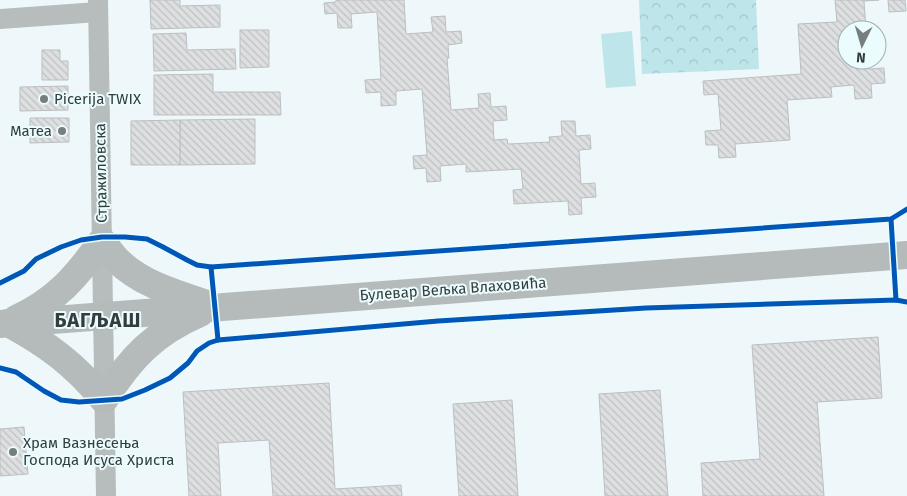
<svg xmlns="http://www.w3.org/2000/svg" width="907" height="496" font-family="'Fira Sans',sans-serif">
<defs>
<pattern id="forest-crowns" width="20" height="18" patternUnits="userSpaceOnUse" patternTransform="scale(1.25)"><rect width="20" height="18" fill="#bee5ea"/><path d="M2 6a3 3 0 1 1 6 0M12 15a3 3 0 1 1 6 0" fill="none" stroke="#a4c5ca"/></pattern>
<pattern id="building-back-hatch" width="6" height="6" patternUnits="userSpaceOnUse" patternTransform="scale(1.25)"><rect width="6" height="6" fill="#dedfe1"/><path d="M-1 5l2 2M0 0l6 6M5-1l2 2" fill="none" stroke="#bfc0c2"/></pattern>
</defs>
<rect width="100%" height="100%" fill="#eef8fa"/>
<!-- forest -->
<path fill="url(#forest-crowns)" d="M639,0H756L759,69L642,74Z"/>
<!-- pitch -->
<path fill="#bee5ea" d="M632,31L636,86L606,88L601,34Z"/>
<!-- building -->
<g fill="url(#building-back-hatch)" stroke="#bcbfc1">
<path d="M150,0H180V6L220,5V27L151,29Z"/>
<path d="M336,0H404L406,34L433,32L431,17L445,16L446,32L461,31L462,43L448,45L449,58H447L451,110L479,108L478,94L490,93L491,107L506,106L507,120L493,121L494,140L507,139L508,144L550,142L549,137L562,136L561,121H575L576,136L590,135L591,149L579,150L581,184L595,183L596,197L581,198L582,214L569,215L568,201L514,204L513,190L523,189L521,169L466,172V164L440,166L441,181L427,182L426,168L414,169L413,156L427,155L422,89L396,91V105L381,106V92L366,93L365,80L381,79L377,12L351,14L352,28H338L337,13L325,14L324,3L336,2Z"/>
<path d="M835,0H879L864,1L866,30H847V60H868L869,69L884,68L885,83L871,84L872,98L855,99L854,85L831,87L832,97L787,100L790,140L735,144L736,157L719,158L718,145H706L705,131L721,130L718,94L704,95L703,81L801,74L798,24L837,22Z"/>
<path d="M888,0H905L906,11L889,12Z"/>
<path d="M240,30H269V67L240,68Z"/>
<path d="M186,33L187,50L235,49L236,69L154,71L153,34Z"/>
<path d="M42,50H60V61H68V80H42Z"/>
<path d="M213,74V92H280L281,115H154V75Z"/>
<path d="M68,86V110L20,111V87Z"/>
<path d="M30,118H69V142L30,143Z"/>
<path d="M255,119V164L180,165V120Z"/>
<path d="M180,120V165H131V121Z"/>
<path d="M878,337L882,398L817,402L824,496H703L701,463L760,459L752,345Z"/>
<path d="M329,383L335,489L401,485L402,496H273L269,440L218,443L221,496H189L183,392Z"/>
<path d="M660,390L668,496H605L599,394Z"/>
<path d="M512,400L518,496H459L453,404Z"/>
<path d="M24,427L28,474L0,476V429Z"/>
</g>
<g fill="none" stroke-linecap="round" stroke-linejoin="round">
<!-- street -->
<g stroke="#b7bcbc" stroke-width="20">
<path d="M98,0L106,496"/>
<path d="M0,19L98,12"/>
</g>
<!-- secondary -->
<g stroke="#b5bbbb" stroke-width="28">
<path d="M16,319C56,301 77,276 102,241C107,247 111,254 117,260C140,283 173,293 204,303"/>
<path d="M8,323C49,345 75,365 104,400C130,358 154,333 200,313"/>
<path d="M0,324L907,255"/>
</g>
<defs>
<g id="cycleway">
<path d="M891,219L896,300"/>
<path d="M211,267L218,340"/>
<path d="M0,283L24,271L36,259L61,247L81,240L102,237H125L147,239L163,247L187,260L197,265L211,267L891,219L907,209"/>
<path d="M0,368L16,372L44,391L61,400L79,402L122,399L145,390L170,378L188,363L197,351L209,343L218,340L438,321L646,308L896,300L907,302"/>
</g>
</defs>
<!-- cycleway casing -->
<use href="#cycleway" stroke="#eafcfe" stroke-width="8"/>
<!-- cycleway -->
<use href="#cycleway" stroke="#0057b8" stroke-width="5"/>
</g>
<!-- markers -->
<g fill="#767e7e" stroke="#eafcfe" stroke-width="2">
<circle cx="44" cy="99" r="5"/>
<circle cx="62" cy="131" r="5"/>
<circle cx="13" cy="452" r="5"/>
</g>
<g text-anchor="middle" stroke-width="4" stroke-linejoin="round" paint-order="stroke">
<!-- poi labels -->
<g font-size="15" fill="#353c3c" stroke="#eafcfe" text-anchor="start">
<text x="54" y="104">Picerija TWIX</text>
<text x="52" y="136" text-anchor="end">Матеа</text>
<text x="23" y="448">Храм Вазнесења<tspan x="23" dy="17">Господа Исуса Христа</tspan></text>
</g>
<!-- street labels -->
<g font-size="15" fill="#353c3c" stroke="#eafcfe">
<text transform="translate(101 173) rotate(-91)" y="5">Стражиловска</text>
<text transform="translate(453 289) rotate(-4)" y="5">Булевар Вељка Влаховића</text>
</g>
<!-- district labels -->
<g font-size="20" font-weight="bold" letter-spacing="1" fill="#353c3c" stroke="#eafcfe">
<text x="98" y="327">БАГЉАШ</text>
</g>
</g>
<!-- north arrow -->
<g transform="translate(862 45) rotate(185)"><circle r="24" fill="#eafcfe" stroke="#a2afb0"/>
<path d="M0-4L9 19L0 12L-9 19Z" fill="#767e7e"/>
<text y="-8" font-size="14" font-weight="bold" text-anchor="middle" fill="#353c3c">N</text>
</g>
</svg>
